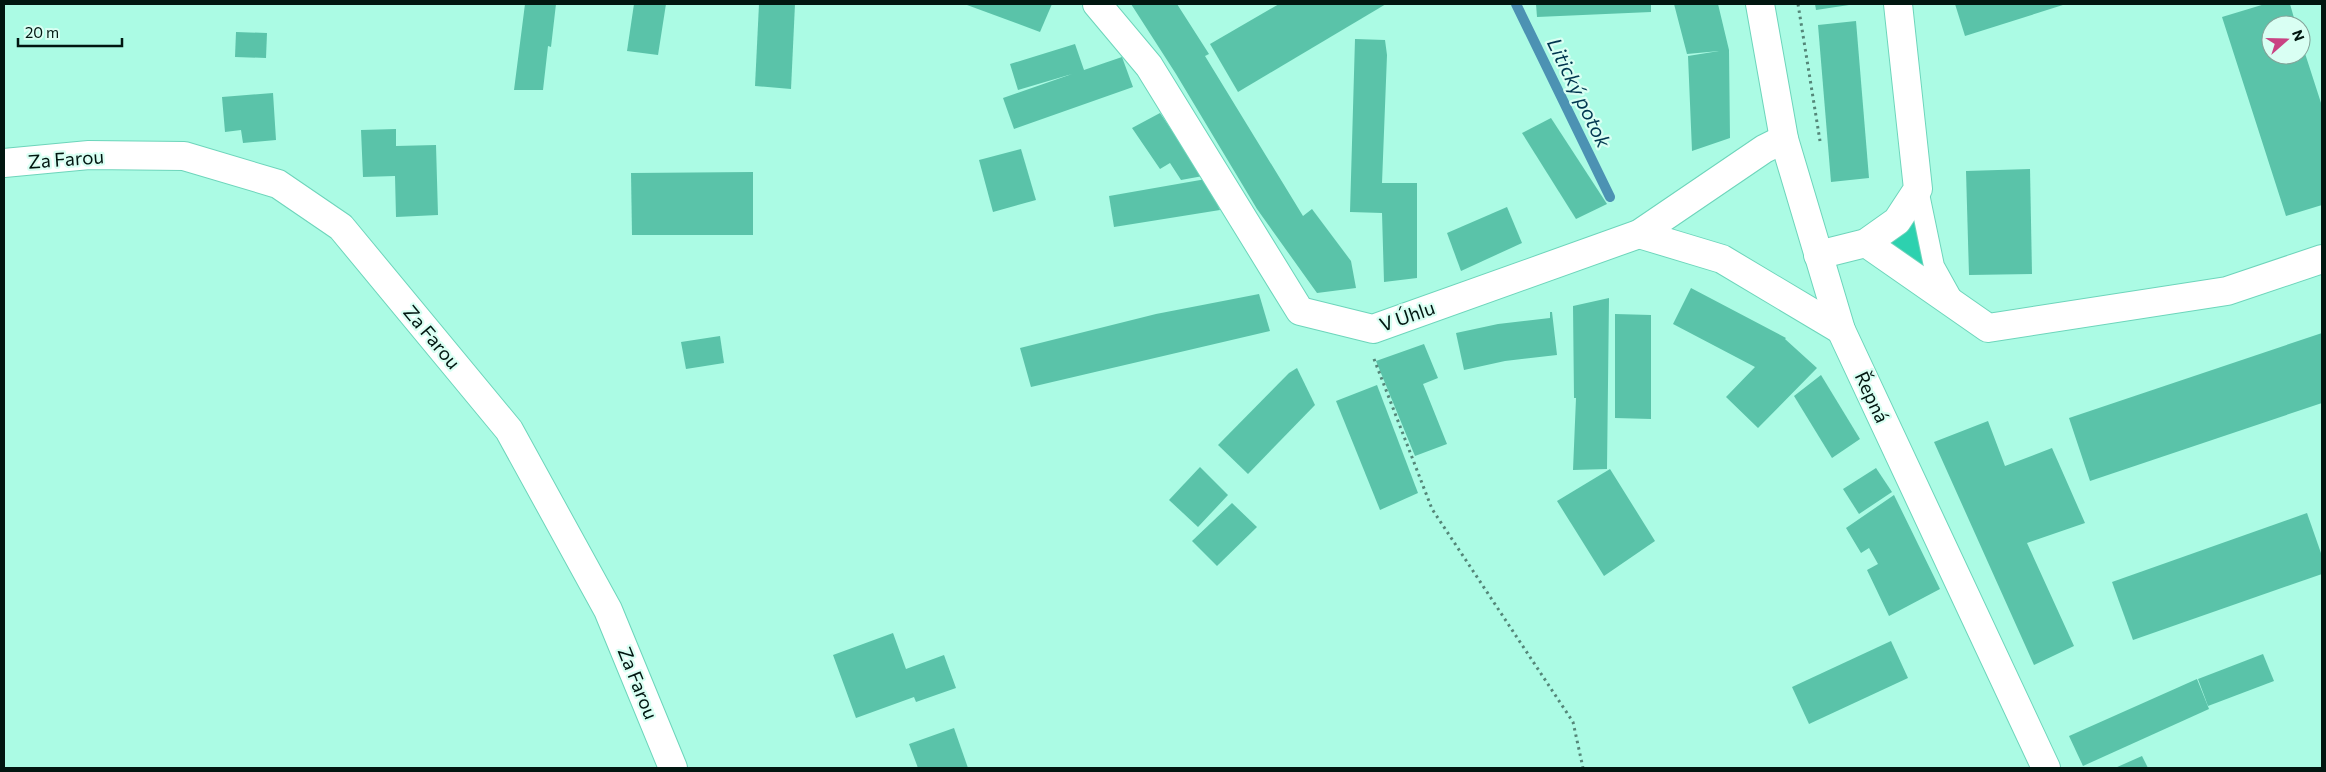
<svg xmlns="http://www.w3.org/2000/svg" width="2326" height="772" font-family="Commissioner,sans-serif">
<rect width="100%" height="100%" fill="#abfbe4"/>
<!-- green -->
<path fill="#2dd1af" d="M1918,189L1956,306L1866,243Z"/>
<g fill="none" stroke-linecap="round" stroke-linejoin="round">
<!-- stream -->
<path stroke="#4c92b3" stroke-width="10" d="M1516,4L1610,197"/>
</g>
<!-- building -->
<g fill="#5ac3a9">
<path d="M525,4H556L551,47L548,46L543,90H514Z"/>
<path d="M634,4H666L658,55L627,51Z"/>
<path d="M759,4H795L791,89L755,86Z"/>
<path d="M967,4H1052L1040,32L967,5Z"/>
<path d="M1131,4H1177L1209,54L1205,56L1303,216L1312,209L1351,261L1356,288L1317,293L1257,209L1176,74Z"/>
<path d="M1279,4H1386L1238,92L1210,44Z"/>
<path d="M1536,4H1651V12L1537,17Z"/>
<path d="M1674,4H1718L1729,50L1730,138L1692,151L1688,56L1719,51L1687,54Z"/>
<path d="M1815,4H1849V5L1816,10Z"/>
<path d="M1955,4H2066L1965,36Z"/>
<path d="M2265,4H2290L2296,25H2271V55H2301V41L2322,106V205L2286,216L2222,17Z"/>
<path d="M1856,21L1869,178L1831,182L1818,25Z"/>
<path d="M236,32L267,33L266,58L235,57Z"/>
<path d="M1355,39L1385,40L1387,55L1382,183H1417V278L1384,282L1382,213L1350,212Z"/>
<path d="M1075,44L1084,70L1122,57L1133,87L1014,129L1003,98L1072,74L1018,90L1010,64Z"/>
<path d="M273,93L276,140L243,143L241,130L225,132L222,97Z"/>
<path d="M1160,113L1203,176L1181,180L1170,163L1160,169L1132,128Z"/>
<path d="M1551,118L1607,204L1576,219L1522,133Z"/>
<path d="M396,129V146L436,145L438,215L396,217L395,176L363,177L361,130Z"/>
<path d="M1021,149L1036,200L993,212L979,160Z"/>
<path d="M2030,169L2032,274L1969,275L1966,171Z"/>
<path d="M753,172V235H632L631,173Z"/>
<path d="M1206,179L1220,210L1114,227L1109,196Z"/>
<path d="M1507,207L1522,243L1461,271L1447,233Z"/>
<path d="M1691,288L1786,338L1785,339L1817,368L1758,428L1726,397L1755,367L1673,324Z"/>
<path d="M1259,294L1270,331L1031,387L1020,348L1156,314Z"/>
<path d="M1609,298L1607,469L1573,470L1576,398H1574L1573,306Z"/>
<path d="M1550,312H1552L1557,355L1505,361L1464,370L1456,333L1498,324L1550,318Z"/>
<path d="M1615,314L1651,315V419L1615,418Z"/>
<path d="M2322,333V403L2090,481L2069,418Z"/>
<path d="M720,336L724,363L686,369L681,342Z"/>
<path d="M1424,344L1438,378L1423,384L1447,444L1415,456L1376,361Z"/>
<path d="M1297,368L1315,405L1248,474L1218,445L1289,373Z"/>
<path d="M1821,375L1860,439L1832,458L1794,396Z"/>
<path d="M1377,385L1418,493L1380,510L1336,401Z"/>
<path d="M1988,421L2005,466L2052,448L2085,523L2027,543L2074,646L2034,665L1934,442Z"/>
<path d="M1200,467L1228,495L1198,527L1169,500Z"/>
<path d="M1876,468L1892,492L1859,514L1843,489Z"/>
<path d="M1610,469L1655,541L1604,576L1557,501Z"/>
<path d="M1894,495L1940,589L1889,616L1867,570L1878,564L1869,548L1861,553L1846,528Z"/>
<path d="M1232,503L1257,527L1217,566L1192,541Z"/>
<path d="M2307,513L2322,556V574L2133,640L2112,582Z"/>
<path d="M893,633L906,669L944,655L956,688L916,702L914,697L856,718L833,655Z"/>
<path d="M1891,641L1908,678L1809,724L1792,687Z"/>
<path d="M2263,654L2274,681L2208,706L2198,679Z"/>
<path d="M2197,679L2209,709L2083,766L2069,736Z"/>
<path d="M954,728L968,768H918L909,744Z"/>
<path d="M2142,756L2148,768H2115Z"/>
</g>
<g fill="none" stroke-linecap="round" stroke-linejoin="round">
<defs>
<path id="service" d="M1918,189L1934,266L1954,302"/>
<g id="minor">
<path d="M1097,4L1149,66L1300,311L1373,329L1639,234L1764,149L1784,139"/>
<path d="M4,163L89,155L184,156L278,184L341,227L509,430L608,610L673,768"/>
<path d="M1639,234L1722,259L1841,330"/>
<path d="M1866,243L1988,328L2227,291L2322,259"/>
<path d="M1818,255L1866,243L1897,221L1918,189L1898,4"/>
</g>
<path id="tertiary" d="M1760,4L1784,139L1841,330L2046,768"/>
</defs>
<!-- service casing -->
<use href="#service" stroke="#6dd5bb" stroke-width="22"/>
<!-- minor casing -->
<use href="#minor" stroke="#6dd5bb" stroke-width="30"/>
<!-- tertiary casing -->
<use href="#tertiary" stroke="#6dd5bb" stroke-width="30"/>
<!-- path -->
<g stroke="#548678" stroke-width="3" stroke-dasharray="2.5 4" stroke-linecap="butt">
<path d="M1798,4L1820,141"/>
<path d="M1374,359L1432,509L1573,722L1583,768"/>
</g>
<!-- service -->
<use href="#service" stroke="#fff" stroke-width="20"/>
<!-- minor -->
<use href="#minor" stroke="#fff" stroke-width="28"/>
<!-- tertiary -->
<use href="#tertiary" stroke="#fff" stroke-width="28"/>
</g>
<g text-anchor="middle" stroke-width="4.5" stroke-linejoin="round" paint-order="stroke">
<!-- street labels -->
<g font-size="19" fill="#011610" stroke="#d9fff3">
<text transform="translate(66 159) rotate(-4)" y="7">Za Farou</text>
<text transform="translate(1407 316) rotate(-19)" y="7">V Úhlu</text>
<text transform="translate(432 337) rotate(50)" y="7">Za Farou</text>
<text transform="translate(1872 397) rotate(65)" y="7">Řepná</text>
<text transform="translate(638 683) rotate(68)" y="7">Za Farou</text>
</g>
<!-- water labels -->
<g font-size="20" font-style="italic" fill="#00364f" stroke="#d9fff3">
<text transform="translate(1579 93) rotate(64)" y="7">Litický potok</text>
</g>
</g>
<!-- border -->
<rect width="2326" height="772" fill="none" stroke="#011610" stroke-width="10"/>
<!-- north arrow -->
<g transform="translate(2286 40) rotate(70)"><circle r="24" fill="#d9fff3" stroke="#83a298"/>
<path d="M0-4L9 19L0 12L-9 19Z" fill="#c94383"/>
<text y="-8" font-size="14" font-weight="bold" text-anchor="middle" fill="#011610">N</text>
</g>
<!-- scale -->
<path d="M18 38v8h104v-8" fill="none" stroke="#011610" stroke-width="2.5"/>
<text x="25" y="38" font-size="15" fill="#011610" stroke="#d9fff3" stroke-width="4" paint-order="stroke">20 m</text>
</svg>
